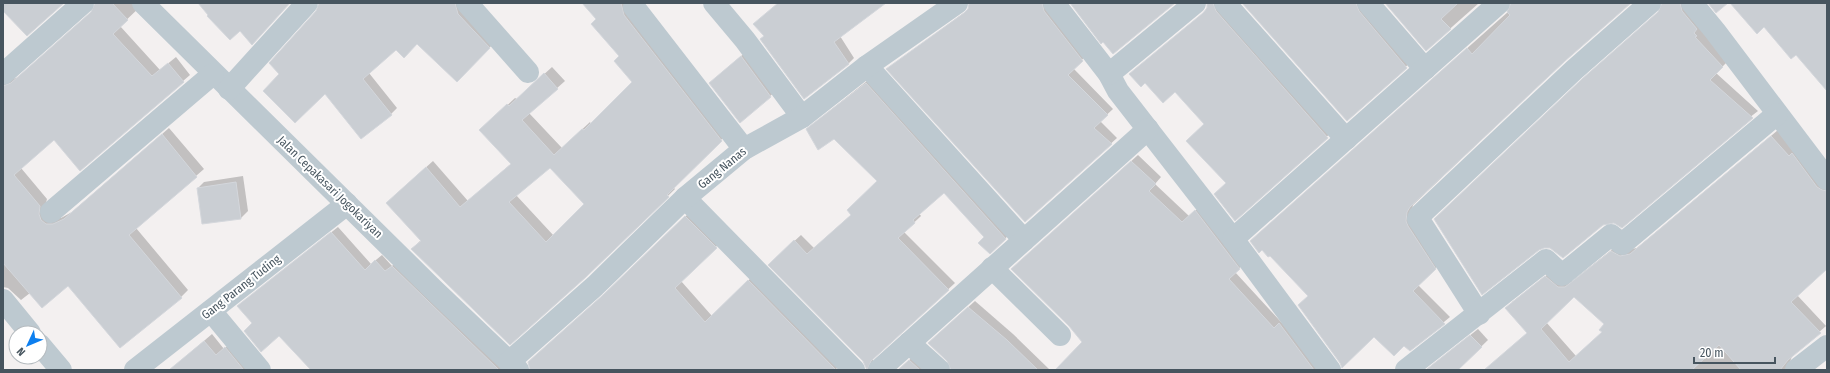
<svg xmlns="http://www.w3.org/2000/svg" width="1830" height="373" font-family="'Fira Sans Condensed',sans-serif">
<rect width="100%" height="100%" fill="#f3f0f0"/>
<!-- shadow -->
<g fill="#0003" fill-rule="evenodd">
<path d="M96,3H140L142,5L120,26L160,70L176,57L190,75L183,81L54,139L21,168L47,199L45,206L54,217L61,218L72,212L169,128L204,169L136,228L188,290L181,297L68,285L30,293L21,300L8,288L3,287V82L19,77L93,11Z"/>
<path d="M320,3H462L496,41L457,81L418,43L396,48L369,73L397,108L391,114L325,92L281,74L317,12Z"/>
<path d="M584,3H629L728,133L673,187L675,189L586,276L412,249L421,240L394,196L433,161L468,201L512,163L488,123L515,98L517,99L552,67L565,81L529,113L562,148L590,122L591,124L634,82L620,56L598,19ZM550,166L585,204L554,236L516,195Z"/>
<path d="M778,3H884L840,36L854,58L848,64L765,36Z"/>
<path d="M970,3H1049L1088,54L1073,68L1113,109L1100,121L1117,138L1025,221L888,69L969,9Z"/>
<path d="M1208,3H1212L1214,11V3H1220L1333,131L1235,219L1227,183L1205,124L1175,91L1145,82L1131,74L1206,11Z"/>
<path d="M1243,3H1363L1412,61L1347,120Z"/>
<path d="M1386,3H1479L1426,50Z"/>
<path d="M1512,3H1630L1565,60L1413,205L1411,214L1441,263L1418,285L1450,317L1410,350L1404,344L1374,336L1309,296L1257,235L1509,11Z"/>
<path d="M1662,3H1689L1729,60L1716,73L1758,111L1614,222L1603,224L1550,247H1544L1538,249L1660,11Z"/>
<path d="M748,50L777,90L740,122L717,77Z"/>
<path d="M872,77L1012,232L990,253L985,237L944,191L919,213L921,216L904,232L955,283L873,358V365L875,370H867L864,361L776,258L801,235L814,248L852,214L878,181L834,138L807,129Z"/>
<path d="M1778,130L1827,183V267L1797,295L1826,326L1792,356L1789,365L1792,370H1501L1528,332L1512,302L1552,271L1565,281H1572L1618,245L1626,250L1637,248ZM1574,295L1606,324L1603,332L1576,356L1546,322Z"/>
<path d="M1138,155L1161,177L1155,184L1189,216L1202,205L1246,262L1235,272L1325,370H1056L1083,342L1018,263Z"/>
<path d="M243,176L248,211L241,218L202,223L198,188L204,182Z"/>
<path d="M692,210L722,241L681,281L712,316L755,274L842,363L835,370H531Z"/>
<path d="M338,227L371,264L382,255L392,266L398,260L511,370H311L279,335L253,323L238,306Z"/>
<path d="M975,301L1013,334L1050,370H952L935,337Z"/>
<path d="M1478,329L1488,340L1457,370L1428,369Z"/>
<path d="M212,334L224,349L233,341L257,370H170Z"/>
<path d="M916,354L935,370H898Z"/>
</g>
<!-- building -->
<g fill="#caced3" stroke="#d4d7dc" fill-rule="evenodd">
<path d="M3,3H64L27,36L3,11Z"/>
<path d="M95,3H112L128,20L113,34L152,76L168,63L184,82L80,171L54,140L14,175L40,206L39,214L41,220L46,224H53L64,219L162,134L197,177L129,235L182,298L120,348L68,286L42,308L3,263V86L11,83L91,12Z"/>
<path d="M198,3H290L252,45L240,31L230,40L207,16L208,15Z"/>
<path d="M319,3H455L458,14L490,48L457,82L417,44L404,58L396,50L363,79L392,115L361,139L325,94L295,123L263,91L279,74L269,63L316,11Z"/>
<path d="M582,3H621L624,15L722,141L667,195L669,197L586,277L510,345L411,249L421,241L386,203L426,167L460,207L511,164L479,130L507,104L509,106L544,73L558,89L522,120L554,155L582,129L584,130L632,82L614,61L619,56L591,24L596,19ZM550,168L584,204L546,242L509,202Z"/>
<path d="M778,3H886L834,42L849,64L804,99L760,39L764,36L753,24Z"/>
<path d="M969,3H1042L1044,11L1083,61L1068,75L1108,115L1094,128L1112,144L1025,222L886,69L964,13L968,9Z"/>
<path d="M1070,3H1175L1113,54L1103,42L1101,44Z"/>
<path d="M1207,3H1213L1216,11L1328,138L1235,221L1214,194L1226,183L1186,141L1204,124L1175,92L1163,103L1145,83L1141,87L1129,74L1203,13L1207,8Z"/>
<path d="M1242,3H1356L1359,11L1407,68L1347,121Z"/>
<path d="M1385,3H1458L1441,19L1451,29L1426,51Z"/>
<path d="M1511,3H1631L1565,61L1410,207L1407,212L1406,221L1408,226L1436,269L1413,291L1445,324L1410,351L1404,346L1394,356L1374,337L1342,368L1340,363L1298,305L1308,296L1270,256L1268,257L1262,250L1259,253L1250,241L1467,48L1472,54L1510,15L1507,12Z"/>
<path d="M1662,3H1680L1682,11L1697,29L1694,33L1697,36L1695,37L1723,67L1710,80L1753,118L1622,228L1614,223L1603,225L1563,258L1550,248H1544L1539,250L1482,295L1434,219L1582,79L1658,12Z"/>
<path d="M1708,3H1728L1716,13Z"/>
<path d="M1730,3H1827V91L1796,55L1791,59L1764,27L1757,34Z"/>
<path d="M741,56L771,97L740,123L709,83Z"/>
<path d="M866,83L1006,239L990,254L978,243L984,237L944,193L913,220L915,223L898,238L949,290L871,361L867,370L863,361L768,265L794,240L807,254L851,215L847,210L877,181L834,139L818,150L806,129Z"/>
<path d="M1771,136L1789,156L1792,153L1817,187L1822,190L1827,191V269L1791,302L1821,333L1788,360L1780,370H1741L1719,345L1692,370H1484L1527,333L1505,308L1545,276L1558,287H1565L1611,251L1620,256L1630,254ZM1574,297L1604,324L1599,330L1602,332L1569,362L1541,329Z"/>
<path d="M1131,161L1156,184L1149,191L1182,222L1195,210L1240,269L1229,279L1274,328L1279,323L1314,370H1055L1082,342L1069,326L1011,269Z"/>
<path d="M236,182L241,219L202,224L197,188Z"/>
<path d="M685,216L717,248L675,288L705,322L748,280L836,370H530L528,362L603,295Z"/>
<path d="M331,232L365,270L375,260L385,271L392,266L499,370H311L279,336L261,352L244,331L252,323L237,306Z"/>
<path d="M968,307L1007,340L1038,370H951L947,361L928,343Z"/>
<path d="M1470,335L1482,347L1458,370L1427,369Z"/>
<path d="M204,341L216,355L225,347L243,369L169,370Z"/>
<path d="M909,360L920,370H898Z"/>
</g>
<g fill="none" stroke-linecap="round" stroke-linejoin="round">
<!-- minor -->
<g stroke="#bdc9d0" stroke-width="22">
<path d="M143,3L433,289L518,370"/>
<path d="M467,3L528,72"/>
<path d="M714,3L745,40L802,117"/>
<path d="M1054,3L1109,74L1118,91L1233,239L1330,370"/>
<path d="M1225,3L1346,139"/>
<path d="M1368,3L1425,69"/>
<path d="M1692,3L1715,31L1827,179"/>
<path d="M634,7L744,149"/>
<path d="M867,66L1024,240"/>
<path d="M3,74L83,3"/>
<path d="M1109,74L1195,3"/>
<path d="M229,89L307,3"/>
<path d="M685,198L854,370"/>
<path d="M51,212L213,74"/>
<path d="M1233,239L1499,3"/>
<path d="M992,268L1060,335"/>
<path d="M3,300L30,333"/>
<path d="M211,311L260,370"/>
<path d="M1479,314L1421,223L1418,219L1419,216L1574,70L1650,3"/>
<path d="M909,343L939,370"/>
<path d="M40,345L61,370"/>
<path d="M509,362L595,286L685,198L744,149L802,117L867,66L957,3"/>
<path d="M135,370L347,204"/>
<path d="M879,370L1148,129"/>
<path d="M1406,370L1546,260L1562,275L1611,235L1622,244L1777,114"/>
<path d="M1796,370L1827,346"/>
</g>
</g>
<g text-anchor="middle" stroke-width="4" stroke-linejoin="round" paint-order="stroke">
<!-- street labels -->
<g font-size="12" fill="#47555f" stroke="#fff">
<text transform="translate(722 168) rotate(-39)" y="4">Gang Nanas</text>
<text transform="translate(330 187) rotate(44)" y="4">Jalan Cepakasari Jogokariyan</text>
<text transform="translate(241 287) rotate(-38)" y="4">Gang Parang Tuding</text>
</g>
</g>
<!-- border -->
<rect width="1830" height="373" fill="none" stroke="#47555f" stroke-width="8"/>
<!-- north arrow -->
<g transform="translate(28 345) rotate(226)"><circle r="19" fill="#ffffff" stroke="#b5bbbf"/>
<path d="M0-3L7 15L0 10L-7 15Z" fill="#0d7fef"/>
<text y="-6" font-size="11" font-weight="bold" text-anchor="middle" fill="#47555f">N</text>
</g>
<!-- scale -->
<path d="M1694 357v6h81v-6" fill="none" stroke="#47555f" stroke-width="2"/>
<text x="1700" y="357" font-size="12" fill="#47555f" stroke="#ffffff" stroke-width="3" paint-order="stroke">20 m</text>
</svg>
